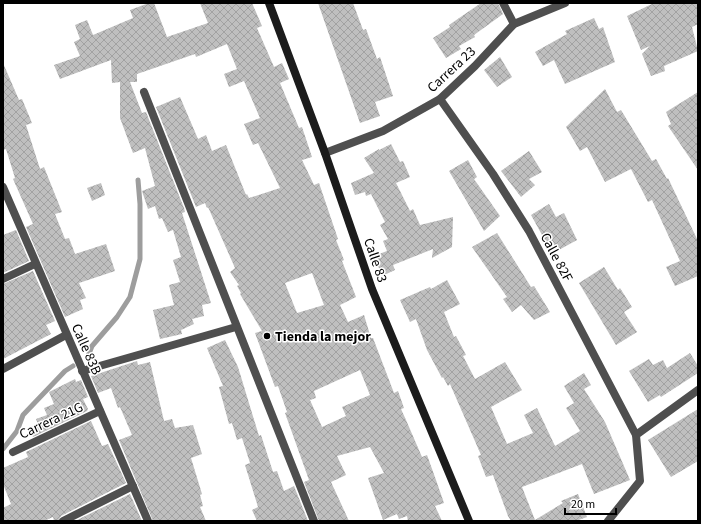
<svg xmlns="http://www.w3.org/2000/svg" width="701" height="524" font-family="'Source Sans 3',sans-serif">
<defs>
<pattern id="building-cross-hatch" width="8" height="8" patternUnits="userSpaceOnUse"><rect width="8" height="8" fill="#bfbfbf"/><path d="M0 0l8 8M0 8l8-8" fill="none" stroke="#a2a2a2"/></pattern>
</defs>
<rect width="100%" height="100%" fill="#fff"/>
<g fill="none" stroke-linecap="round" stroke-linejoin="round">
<!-- stream -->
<g stroke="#9d9d9d" stroke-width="5">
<path d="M88,356L92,346L117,317L130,297L140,259V204L138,180"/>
<path d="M3,449L17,431L23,415L65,371L73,366"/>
</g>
</g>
<!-- building -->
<g fill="url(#building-cross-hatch)" fill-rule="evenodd">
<path d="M149,3H154L167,37L208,23L200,3H252L262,26L257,28L274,67L282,63L289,79L280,83L299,128L302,127L312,157L302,160L314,185L319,183L338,239L336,240L344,260L342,261L356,297L340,305L348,322L364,315L371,338H373L394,393L398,391L404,408L401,409L406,420L422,457L427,455L436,480L444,503L435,506L442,521H408L407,516L399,519L397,514L383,520L368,478L384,473L370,447L337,456L346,475L331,482L349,521H319L304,482L309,480L285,413L287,412L278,386L275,387L255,333L262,331L240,294L241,293L237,286L239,285L230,272L235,268L208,207L207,208L205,203L196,207L156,107L180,97L198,139L206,135L212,151L226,145L246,195L247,194L249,198L280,188L258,143L253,145L244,124L260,118L244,81L229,87L224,74L237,69L227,44L196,57L195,54L137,74V82H130L142,113L146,112L184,208L185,212L182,213L211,303L202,305L204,316L192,319L194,324L181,330L182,334L160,339L153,310L174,305L169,285L180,282L173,260L181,257L173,230L168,232L162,218L159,219L155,206L148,209L142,191L155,186L145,148L133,153L120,118V82L112,83L111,60L60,79L54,65L80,56L74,42L80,39L75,25L87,20L93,35L133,18L130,10ZM312,273L324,305L297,313L285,283ZM360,370L370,395L342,407L346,416L322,427L310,400L316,398L314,391Z"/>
<path d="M318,3H353L363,30L366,29L377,59L380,57L393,96L375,102L380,116L360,123Z"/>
<path d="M481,3H498L503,14L474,35L475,37L459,46L461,49L446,58L433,38L450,27L449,25Z"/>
<path d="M654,3H698V24L692,27L698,51L664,66L665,71L651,76L642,54L650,46L641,50L627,16Z"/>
<path d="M594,18L599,29L603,27L615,62L565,84L554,60L543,66L535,52L567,34L565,31Z"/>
<path d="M500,57L512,77L497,87L484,70Z"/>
<path d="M3,63L19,100L22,99L32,123L26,125L40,169L44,167L62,212L55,214L65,239L69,238L75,254L106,244L115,271L79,283L86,298L80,300L83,309L65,317L26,227L33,224L13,179L15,178L6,149L3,150Z"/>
<path d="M605,89L617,112L621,110L652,161L656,159L667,179L668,178L698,241V276L675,286L666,267L680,261L652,200L648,202L631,169L605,182L587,147L580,151L566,127Z"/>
<path d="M698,92V170L668,126L671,124L666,112Z"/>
<path d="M391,144L400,162L403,161L410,177L396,183L410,211L413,209L420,225L453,217L452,247L432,258L433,249L393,265L395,270L382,276L374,256L387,251L383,241L388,239L380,225L385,222L371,194L366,196L365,192L355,195L351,183L374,173L364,158L379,149V150Z"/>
<path d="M529,151L542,172L529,179L535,185L521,197L501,171Z"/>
<path d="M468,160L477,177L474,179L500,216L484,231L449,171Z"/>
<path d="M101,183L105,195L92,201L87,188Z"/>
<path d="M549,204L556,217L564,213L577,240L557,251L552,241L547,244L531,215Z"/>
<path d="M16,230L29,261L3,273V235Z"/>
<path d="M497,233L531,287L534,286L550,312L534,320L521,305L512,312L503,299L507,297L472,247Z"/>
<path d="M604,267L618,290L620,288L632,307L624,312L637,332L616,345L579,283Z"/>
<path d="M33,271L55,321L46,325L51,334L3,359V284Z"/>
<path d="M447,280L460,304L444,312L454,337L456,336L466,355L463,356L475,379L505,362L522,390L491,407L507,444L533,433L524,415L537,408L555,446L580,431L566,408L574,403L564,386L584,373L591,385L584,389L605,422L630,480L594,494L582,464L522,487L535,520L563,503L561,501L578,494L587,517L576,521H511L508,516L493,475L486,477L478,456L481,455L450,384L448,386L443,377L442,378L427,350L416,319L410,322L400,300L430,287L431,289Z"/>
<path d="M225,340L238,367L259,436L261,435L273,472L277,471L284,491L294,486L308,521H257L252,510L258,507L245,465L250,463L242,438L237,440L232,423L229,424L219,387L223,386L207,348Z"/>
<path d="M690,353L698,366V373L661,397L660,395L648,402L629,371L649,359L653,365L663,360L667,368Z"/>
<path d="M137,361L138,365L150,362L164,421L172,419L175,428L193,425L202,454L191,458L202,494L200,495L203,506L200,507L206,521H153L119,440L132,435L120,407L118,408L111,388L98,393L91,376Z"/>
<path d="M75,379L76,382L81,380L88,397L83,399L88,409L87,411L33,437L29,428L38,424L36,419L47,415L44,408L54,404L49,392Z"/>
<path d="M698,409V461L671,477L648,440Z"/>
<path d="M91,421L102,446L108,444L126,483L61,516L58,521H54L53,517L44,521H3V508L11,504L3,484V468L28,457L26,452Z"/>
<path d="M130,494L142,521H75Z"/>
</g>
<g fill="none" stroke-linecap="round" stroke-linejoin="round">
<!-- street -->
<g stroke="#4f4f4f" stroke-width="8">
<path d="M503,3L514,24"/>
<path d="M144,92L314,521"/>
<path d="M440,99L493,174L529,231L636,435"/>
<path d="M325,153L383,131L440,99L475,66L514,24L565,3"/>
<path d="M3,187L148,521"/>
<path d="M3,279L35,264"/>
<path d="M3,369L66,335"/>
<path d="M82,371L236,327"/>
<path d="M13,452L100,411"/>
<path d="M63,521L133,486"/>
<path d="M608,521L640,481L636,435L698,390"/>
</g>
<!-- secondary -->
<path stroke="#1c1c1c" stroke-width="8" d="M269,3L325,153L372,289L469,521"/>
</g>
<!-- markers -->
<circle fill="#000" stroke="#fff" stroke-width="1.5" cx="267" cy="336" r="4"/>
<g text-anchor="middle" stroke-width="3" stroke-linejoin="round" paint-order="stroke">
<!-- street labels -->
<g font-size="14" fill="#000" stroke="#fff">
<text transform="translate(451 69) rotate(-43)" y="5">Carrera 23</text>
<text transform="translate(557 257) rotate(62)" y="5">Calle 82F</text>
<text transform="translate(376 260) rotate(71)" y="5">Calle 83</text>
<text transform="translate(87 349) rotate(66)" y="5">Calle 83B</text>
<text transform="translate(51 420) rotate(-25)" y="5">Carrera 21G</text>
</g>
<!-- poi labels -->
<g font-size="14" font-weight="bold" fill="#000" stroke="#fff" text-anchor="start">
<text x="275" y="341">Tienda la mejor</text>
</g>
</g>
<!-- border -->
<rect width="701" height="524" fill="none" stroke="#000000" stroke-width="8"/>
<!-- scale -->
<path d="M565 508v6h51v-6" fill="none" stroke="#000000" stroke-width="2"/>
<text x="571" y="508" font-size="12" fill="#000000" stroke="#ffffff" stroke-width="3" paint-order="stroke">20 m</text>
</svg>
